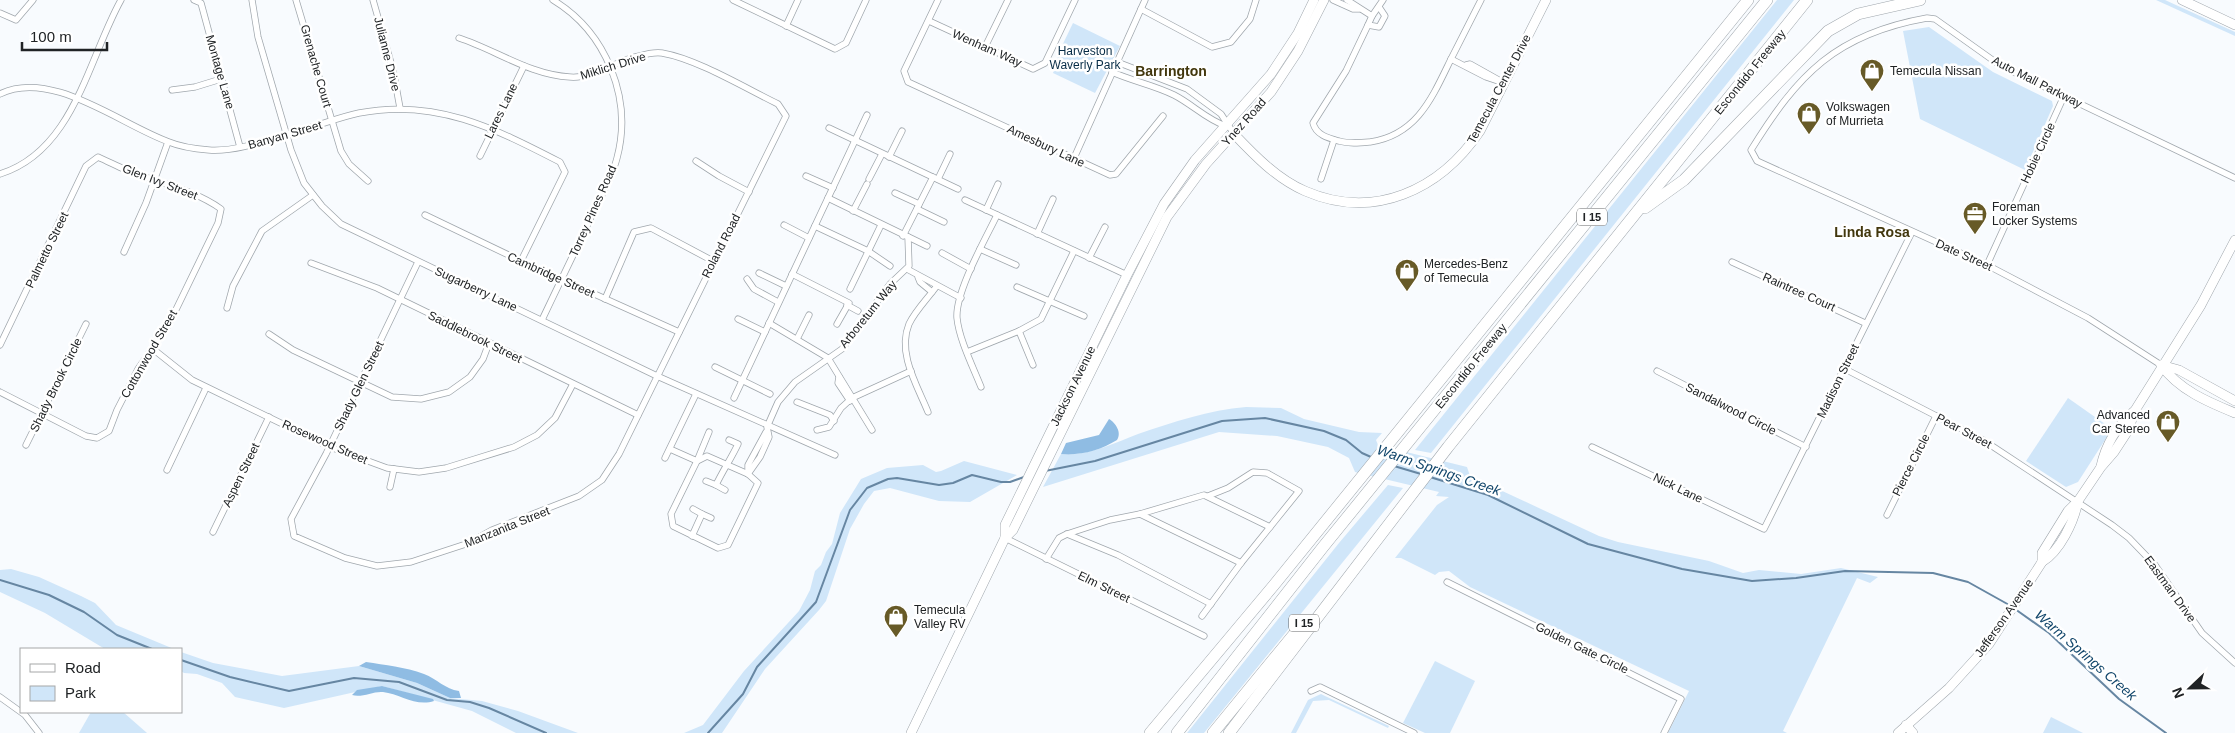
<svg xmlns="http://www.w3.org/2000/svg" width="2235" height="733" font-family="Arial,sans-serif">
<rect width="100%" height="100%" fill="#f8fbfe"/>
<!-- green -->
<g fill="#d0e6f9">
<path d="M1777,0H1794L1431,453L1415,450Z"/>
<path d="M2156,0H2165L2235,32V36Z"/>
<path d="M1073,23L1120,46L1095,93L1053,73L1060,50Z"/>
<path d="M1929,27L1993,72L2052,101L2053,106L2025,170L1920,119L1903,31Z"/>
<path d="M2068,398L2112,429L2078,482L2066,487L2026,461Z"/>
<path d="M1246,407L1281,408L1304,419L1359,432L1382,433L1376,440L1378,445L1467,467L1470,476L1599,536L1618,542L1709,561L1743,573L1759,570L1801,574L1841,568L1878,577L1870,583L1857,578L1783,731L1787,733H1668L1689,691L1470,587L1449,571L1439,572L1435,575L1401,558H1395L1437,505L1449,497L1436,496L1439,492L1355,472L1349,458L1328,447L1277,436L1219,432L1043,487L1061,454C1087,457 1114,443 1138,434C1173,422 1209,410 1246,407Z"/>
<path d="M964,461L1017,475L970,502L939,501L890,488L874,491L864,504L850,529L826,601L819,610L765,669L722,733H684L703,725L744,671L799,611L810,590L815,571L821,565L826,552L832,544L840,513L861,479L887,468L923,465L936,472L941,471Z"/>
<path d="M1388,485L1403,488L1204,733H1187L1339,543Z"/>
<path d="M11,569L39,577L81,596L95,603L116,625L174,649H105L45,613L0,592V570Z"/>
<path d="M181,652L213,663L282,676L359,666L417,683L450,698L482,701L518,711L578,733H516L472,711L382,686L284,708L235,697L222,683L197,674L184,673L181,671Z"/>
<path d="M1435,661L1475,681L1450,733H1425L1403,723Z"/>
<path d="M1321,694L1325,696L1389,726L1388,728L1329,700L1313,701L1296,733H1291L1308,700Z"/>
<path d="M91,712H123L147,733H79Z"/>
<path d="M2051,717L2083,733H2043Z"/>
</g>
<!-- forest -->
<g fill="#8fbce3">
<path d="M1109,419C1116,423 1122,433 1117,440C1101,450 1080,456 1061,454L1066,443L1099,435Z"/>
<path d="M366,662C385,665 405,667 424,674C437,679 445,689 459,691L461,698H450L417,683L359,666Z"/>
<path d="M382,686L433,699L434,701C416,707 400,694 383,692C373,691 362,698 352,695L357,690Z"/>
</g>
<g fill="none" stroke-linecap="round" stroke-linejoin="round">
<!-- stream -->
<g stroke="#6686a2" stroke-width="2">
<path d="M1394,466L1421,474"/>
<path d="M1045,471L1095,461L1222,421L1265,418L1324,431L1346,440L1362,453L1371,457"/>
<path d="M1430,477L1488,495L1588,544L1682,569L1752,581L1796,578L1845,571L1933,573L1968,582L2011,606"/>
<path d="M0,580L49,595L84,612L117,635L152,649"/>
<path d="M2015,609L2049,633L2119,699L2166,733"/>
<path d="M181,660L230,677L289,691L354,678L399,682L447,700L470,702L489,708L546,733"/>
<path d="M708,733L743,694L757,667L816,602L850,510L867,488L888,479L897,478L939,485L953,483L972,475L1001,482H1010L1024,477"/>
</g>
<defs>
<g id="street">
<path d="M194,0L201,3L240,147"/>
<path d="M252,0L258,37L291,150L304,183L322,206L341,224L657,376L835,455"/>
<path d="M296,0L341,151L349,164L368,181"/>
<path d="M373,0L393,70L400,108"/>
<path d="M733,0L835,49L846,43L866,0"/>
<path d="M938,0L904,71L908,82L1110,175L1116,174L1163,116"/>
<path d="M1333,0L1353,9H1359"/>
<path d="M1347,0L1372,16L1383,0"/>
<path d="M1141,9L1212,47L1231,42L1250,19L1256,0"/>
<path d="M0,13L16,20L33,0"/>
<path d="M1372,16L1368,25L1379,27L1385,16L1379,7"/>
<path d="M929,21L1033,69L1045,63L1075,0"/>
<path d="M1368,25L1346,71L1313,123C1316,135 1328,138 1339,141C1349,144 1359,143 1370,142C1417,135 1432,98 1451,59"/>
<path d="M786,26L798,0"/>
<path d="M985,47L1008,0"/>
<path d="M1117,62L1187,89L1221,114L1234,134"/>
<path d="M1466,65L1470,64L1504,83L1486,77L1451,59L1481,0"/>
<path d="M1112,72C1132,81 1154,85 1174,95C1192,104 1207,120 1226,126"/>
<path d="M172,90L195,87L221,79"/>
<path d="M0,94C51,68 121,125 169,142C181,147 196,149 209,150C239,152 272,138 301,130C320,125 340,117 359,113C435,98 494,128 560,162L565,172L521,261"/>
<path d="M829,128L958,189"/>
<path d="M480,156L524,66"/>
<path d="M889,157L902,131"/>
<path d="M1074,158L1145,0"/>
<path d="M696,161L719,176L749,192"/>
<path d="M0,174C74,151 88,59 121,0"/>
<path d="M806,176L833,188"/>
<path d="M869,179L882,154"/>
<path d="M938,179L950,154"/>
<path d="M1321,179L1334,140"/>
<path d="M895,193L919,204"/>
<path d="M828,198L927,246"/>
<path d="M965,200L1127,275"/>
<path d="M917,209L944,222"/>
<path d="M986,210L998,184"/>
<path d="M853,211L867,184"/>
<path d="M425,215L521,261L679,332"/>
<path d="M784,225L809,238"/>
<path d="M815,226L868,251L890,266"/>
<path d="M1037,234L1053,199"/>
<path d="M903,236L933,177"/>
<path d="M980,249L1016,265"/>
<path d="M124,252L146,203L168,142"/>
<path d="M942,253L971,269"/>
<path d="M1089,258L1105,227"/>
<path d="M418,262L326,454L291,519L294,536L345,558L377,566L411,562L469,543L492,530L579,496L602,480L619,454L786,116L778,104C745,88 697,59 662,53C655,52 646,54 639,56C617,60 594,79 570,77C530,75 496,50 459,38"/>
<path d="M1732,262L1865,323"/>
<path d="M311,263L377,288L638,415"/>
<path d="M1987,265L2064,96"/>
<path d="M907,269L961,298"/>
<path d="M759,273L786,286"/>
<path d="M792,274L849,303L837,324"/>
<path d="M918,277L920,282L932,292"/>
<path d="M747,279L754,289L778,302"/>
<path d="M1017,287L1084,316"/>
<path d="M850,289L881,225"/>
<path d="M605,299L634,232L651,228L713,261"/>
<path d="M847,305L858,311"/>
<path d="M227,308L233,286L262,231L313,195"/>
<path d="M738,319L765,332"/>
<path d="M542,320C558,286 575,252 591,217C600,198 612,178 617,158C633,98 606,32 553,0"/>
<path d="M769,323L828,358L872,430"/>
<path d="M1019,331L1033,365"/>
<path d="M269,334L293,350L392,397L421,399L449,392L470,377L483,359L489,343"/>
<path d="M797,339L809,315"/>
<path d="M0,345L86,166L98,157C107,161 117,166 126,170C158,183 193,189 221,209L218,223L169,324L138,369L117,410L109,431L97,438L86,436L0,392"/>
<path d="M153,349L192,380L330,447L387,468L419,472L446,468L514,447L537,435L555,418L573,384"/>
<path d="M967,352L1019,331L1041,319L1074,251"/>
<path d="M2161,365L2088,318L1987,265L1757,161L1751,150C1798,74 1836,34 1927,18L1935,19L2001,66L2235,178"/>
<path d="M715,367L770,394"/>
<path d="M1845,369L1983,440L2112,525L2129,538L2155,565L2202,633L2235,663"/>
<path d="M1657,371L1806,447"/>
<path d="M839,377L838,383L850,401"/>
<path d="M981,387C973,367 959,339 957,318C955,292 986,238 997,215"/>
<path d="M734,398L867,115"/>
<path d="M797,402L830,415L834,421"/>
<path d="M928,412C917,385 897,353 909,324C915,311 928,298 936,287"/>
<path d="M817,430L829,427L841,408L852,398L911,371"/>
<path d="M766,432L748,465V474L760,457L769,437L767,427L778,402L795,382L842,349L890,284L909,266L908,237"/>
<path d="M26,445L86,324"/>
<path d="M1592,447L1764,529L1912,232"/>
<path d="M670,449L697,461L709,432"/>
<path d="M707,456L748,474L758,483L728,545L718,548L673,526L671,514L697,461Z"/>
<path d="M665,458L696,394"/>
<path d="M167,470L206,388"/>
<path d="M706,481L716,485C723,470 731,459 738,444L729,440"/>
<path d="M716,485L725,490"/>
<path d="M390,487L394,469"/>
<path d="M702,514L711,518"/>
<path d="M1140,514L1204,495L1270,527"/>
<path d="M1887,515L1936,416"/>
<path d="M213,532L269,417"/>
<path d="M1067,534L1118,555L1211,604"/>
<path d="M692,536L702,514L693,509"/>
<path d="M1005,538L1204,636"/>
<path d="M1046,559L1059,538L1067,534L1110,520L1140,514L1241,563"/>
<path d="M1447,582L1681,699L1664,733"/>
<path d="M1202,616L1241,563L1299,491L1267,473L1253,472L1228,488L1208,496"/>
<path d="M1311,691L1320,687L1414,733"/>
<path d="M0,697L25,715L39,733"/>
</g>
<g id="secondary">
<path d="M2182,0L2235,25"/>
<path d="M1234,134C1254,155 1277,179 1305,191C1374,221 1440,190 1480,131L1546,0"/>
<path d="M2161,365C2179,390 2208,402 2235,413"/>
<path d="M2161,365L2179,370L2235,401"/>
<path d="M1005,538V525L1127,275L1164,204L1195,160L1271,74L1298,33L1314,0"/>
<path d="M1906,725L1913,733"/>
<path d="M911,733L1005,538L1013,530L1167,217L1206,164L1271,92L1298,51L1324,0"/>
</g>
<g id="primary">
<path d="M2101,466C2106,444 2116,427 2133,412"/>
<path d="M2042,562V553L2068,511L2078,501L2101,467L2114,452L2129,429L2134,412L2201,305L2235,240"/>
<path d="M1898,733L1949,688L1989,644L2042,562C2060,551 2074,522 2078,501"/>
</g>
<g id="highway">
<path d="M1645,208L1684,180L1828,31L1858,14L1920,0"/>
<path d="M1150,733L1274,585L1748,0"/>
<path d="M1177,733L1323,547L1767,0"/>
<path d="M1213,733L1295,633"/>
<path d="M1229,733L1448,447L1807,0"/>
</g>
</defs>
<!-- street casing -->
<use href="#street" stroke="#a0a7ad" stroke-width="7"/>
<!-- secondary casing -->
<use href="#secondary" stroke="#a0a7ad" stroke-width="10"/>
<!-- primary casing -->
<use href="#primary" stroke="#a0a7ad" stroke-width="10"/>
<!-- highway casing -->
<use href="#highway" stroke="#a0a7ad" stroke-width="12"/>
<!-- street -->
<use href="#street" stroke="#fff" stroke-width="5.5"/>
<!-- secondary -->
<use href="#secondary" stroke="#fff" stroke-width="9"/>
<!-- primary -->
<use href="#primary" stroke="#fff" stroke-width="9"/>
<!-- highway -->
<use href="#highway" stroke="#fff" stroke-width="11"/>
</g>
<!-- icons -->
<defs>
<symbol id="shop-pin" viewBox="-11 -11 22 30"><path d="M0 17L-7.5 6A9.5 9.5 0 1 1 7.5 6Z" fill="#675a27" stroke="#fff"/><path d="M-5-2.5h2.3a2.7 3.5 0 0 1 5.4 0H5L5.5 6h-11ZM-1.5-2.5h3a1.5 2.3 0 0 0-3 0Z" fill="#fff"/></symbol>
<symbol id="office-pin" viewBox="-11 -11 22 30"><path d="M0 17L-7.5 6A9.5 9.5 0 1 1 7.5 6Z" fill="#675a27" stroke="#fff"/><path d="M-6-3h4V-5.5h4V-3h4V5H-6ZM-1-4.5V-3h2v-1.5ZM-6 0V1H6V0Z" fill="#fff"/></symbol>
</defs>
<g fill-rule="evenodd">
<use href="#shop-pin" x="1858" y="57" width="28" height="38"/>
<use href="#shop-pin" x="1795" y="100" width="28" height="38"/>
<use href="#office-pin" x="1961" y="200" width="28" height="38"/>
<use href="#shop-pin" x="1393" y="257" width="28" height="38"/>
<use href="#shop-pin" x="2154" y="408" width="28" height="38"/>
<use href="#shop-pin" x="882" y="603" width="28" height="38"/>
</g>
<g text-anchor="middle" stroke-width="5" stroke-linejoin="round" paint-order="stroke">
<!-- shield labels -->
<g fill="#fff" stroke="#636566" stroke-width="1">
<rect x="1577" y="208.5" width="30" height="17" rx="4"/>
<rect x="1289" y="614.5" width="30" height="17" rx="4"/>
</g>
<g font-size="11" font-weight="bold" fill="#202325">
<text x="1592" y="221">I 15</text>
<text x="1304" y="627">I 15</text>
</g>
<!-- street labels -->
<g font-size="12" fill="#202325" stroke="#fff">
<text transform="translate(987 48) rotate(24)" y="4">Wenham Way</text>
<text transform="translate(387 54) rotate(76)" y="4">Julianne Drive</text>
<text transform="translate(316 66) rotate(74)" y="4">Grenache Court</text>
<text transform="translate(613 66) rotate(-17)" y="4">Miklich Drive</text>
<text transform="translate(220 72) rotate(74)" y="4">Montage Lane</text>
<text transform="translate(1750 72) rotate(-51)" y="4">Escondido Freeway</text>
<text transform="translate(2037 82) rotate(27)" y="4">Auto Mall Parkway</text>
<text transform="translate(1499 89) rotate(-62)" y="4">Temecula Center Drive</text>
<text transform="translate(501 111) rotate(-64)" y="4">Lares Lane</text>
<text transform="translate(1244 122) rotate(-48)" y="4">Ynez Road</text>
<text transform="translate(285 135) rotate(-16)" y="4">Banyan Street</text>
<text transform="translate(1046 146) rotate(25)" y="4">Amesbury Lane</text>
<text transform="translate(2038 153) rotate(-65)" y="4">Hobie Circle</text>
<text transform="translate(160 182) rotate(21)" y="4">Glen Ivy Street</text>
<text transform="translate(593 211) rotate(-66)" y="4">Torrey Pines Road</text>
<text transform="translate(721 246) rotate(-63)" y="4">Roland Road</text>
<text transform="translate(47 250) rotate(-64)" y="4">Palmetto Street</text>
<text transform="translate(1964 255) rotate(24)" y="4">Date Street</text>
<text transform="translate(551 275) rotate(24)" y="4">Cambridge Street</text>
<text transform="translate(476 289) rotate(25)" y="4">Sugarberry Lane</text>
<text transform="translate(1799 292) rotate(24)" y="4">Raintree Court</text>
<text transform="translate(868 314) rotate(-51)" y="4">Arboretum Way</text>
<text transform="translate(475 337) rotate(26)" y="4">Saddlebrook Street</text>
<text transform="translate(149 354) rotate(-60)" y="4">Cottonwood Street</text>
<text transform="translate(1471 366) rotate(-51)" y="4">Escondido Freeway</text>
<text transform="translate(1838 381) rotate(-64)" y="4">Madison Street</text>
<text transform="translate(56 385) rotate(-64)" y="4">Shady Brook Circle</text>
<text transform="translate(359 386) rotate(-64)" y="4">Shady Glen Street</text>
<text transform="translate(1073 386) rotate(-64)" y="4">Jackson Avenue</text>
<text transform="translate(1731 409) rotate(27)" y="4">Sandalwood Circle</text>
<text transform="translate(1964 431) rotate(28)" y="4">Pear Street</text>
<text transform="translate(325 442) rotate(24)" y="4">Rosewood Street</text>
<text transform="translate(1911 465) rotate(-63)" y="4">Pierce Circle</text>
<text transform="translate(241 475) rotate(-64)" y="4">Aspen Street</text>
<text transform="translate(1678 488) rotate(26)" y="4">Nick Lane</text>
<text transform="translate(507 527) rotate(-22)" y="4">Manzanita Street</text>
<text transform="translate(1104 587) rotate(26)" y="4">Elm Street</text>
<text transform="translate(2170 589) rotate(54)" y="4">Eastman Drive</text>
<text transform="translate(2004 618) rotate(-55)" y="4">Jefferson Avenue</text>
<text transform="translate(1582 648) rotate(26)" y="4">Golden Gate Circle</text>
</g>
<!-- park labels -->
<g font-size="12" fill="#072c46" stroke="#fff">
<text x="1085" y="55">Harveston<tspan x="1085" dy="14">Waverly Park</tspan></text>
</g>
<!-- poi labels -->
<g font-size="12" fill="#202325" stroke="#fff" text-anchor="start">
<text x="1890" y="75">Temecula Nissan</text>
<text x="1826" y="111">Volkswagen<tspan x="1826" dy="14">of Murrieta</tspan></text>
<text x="1992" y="211">Foreman<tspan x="1992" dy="14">Locker Systems</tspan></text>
<text x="1424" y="268">Mercedes-Benz<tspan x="1424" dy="14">of Temecula</tspan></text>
<text x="2150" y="419" text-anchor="end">Advanced<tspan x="2150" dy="14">Car Stereo</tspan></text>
<text x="914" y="614">Temecula<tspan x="914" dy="14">Valley RV</tspan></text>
</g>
<!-- neighbourhood labels -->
<g font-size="14" font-weight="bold" fill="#42370d" stroke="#fff">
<text x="1171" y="76">Barrington</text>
<text x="1872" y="237">Linda Rosa</text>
</g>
<!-- water labels -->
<g font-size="14" font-style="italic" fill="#10456a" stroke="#fff">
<text transform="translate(1439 470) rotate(19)" y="5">Warm Springs Creek</text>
<text transform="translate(2086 655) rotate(41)" y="5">Warm Springs Creek</text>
</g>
</g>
<!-- legend -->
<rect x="20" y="648" width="162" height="65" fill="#ffffff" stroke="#a6a7a8"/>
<rect x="30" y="664" width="25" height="8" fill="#ffffff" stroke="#a6a7a8"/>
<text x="65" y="673" font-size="15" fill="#202325">Road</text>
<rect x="30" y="686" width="25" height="15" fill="#d0e6f9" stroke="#a6a7a8"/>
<text x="65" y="698" font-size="15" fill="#202325">Park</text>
<!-- north arrow -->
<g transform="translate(2190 688) rotate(248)" stroke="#ffffff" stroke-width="4" paint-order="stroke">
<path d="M0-4L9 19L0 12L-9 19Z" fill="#202325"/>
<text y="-8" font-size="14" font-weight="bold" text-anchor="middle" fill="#202325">N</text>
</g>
<!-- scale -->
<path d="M22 42v8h85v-8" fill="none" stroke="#202325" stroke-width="2.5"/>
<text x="30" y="42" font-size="15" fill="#202325" stroke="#ffffff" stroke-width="4" paint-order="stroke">100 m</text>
</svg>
